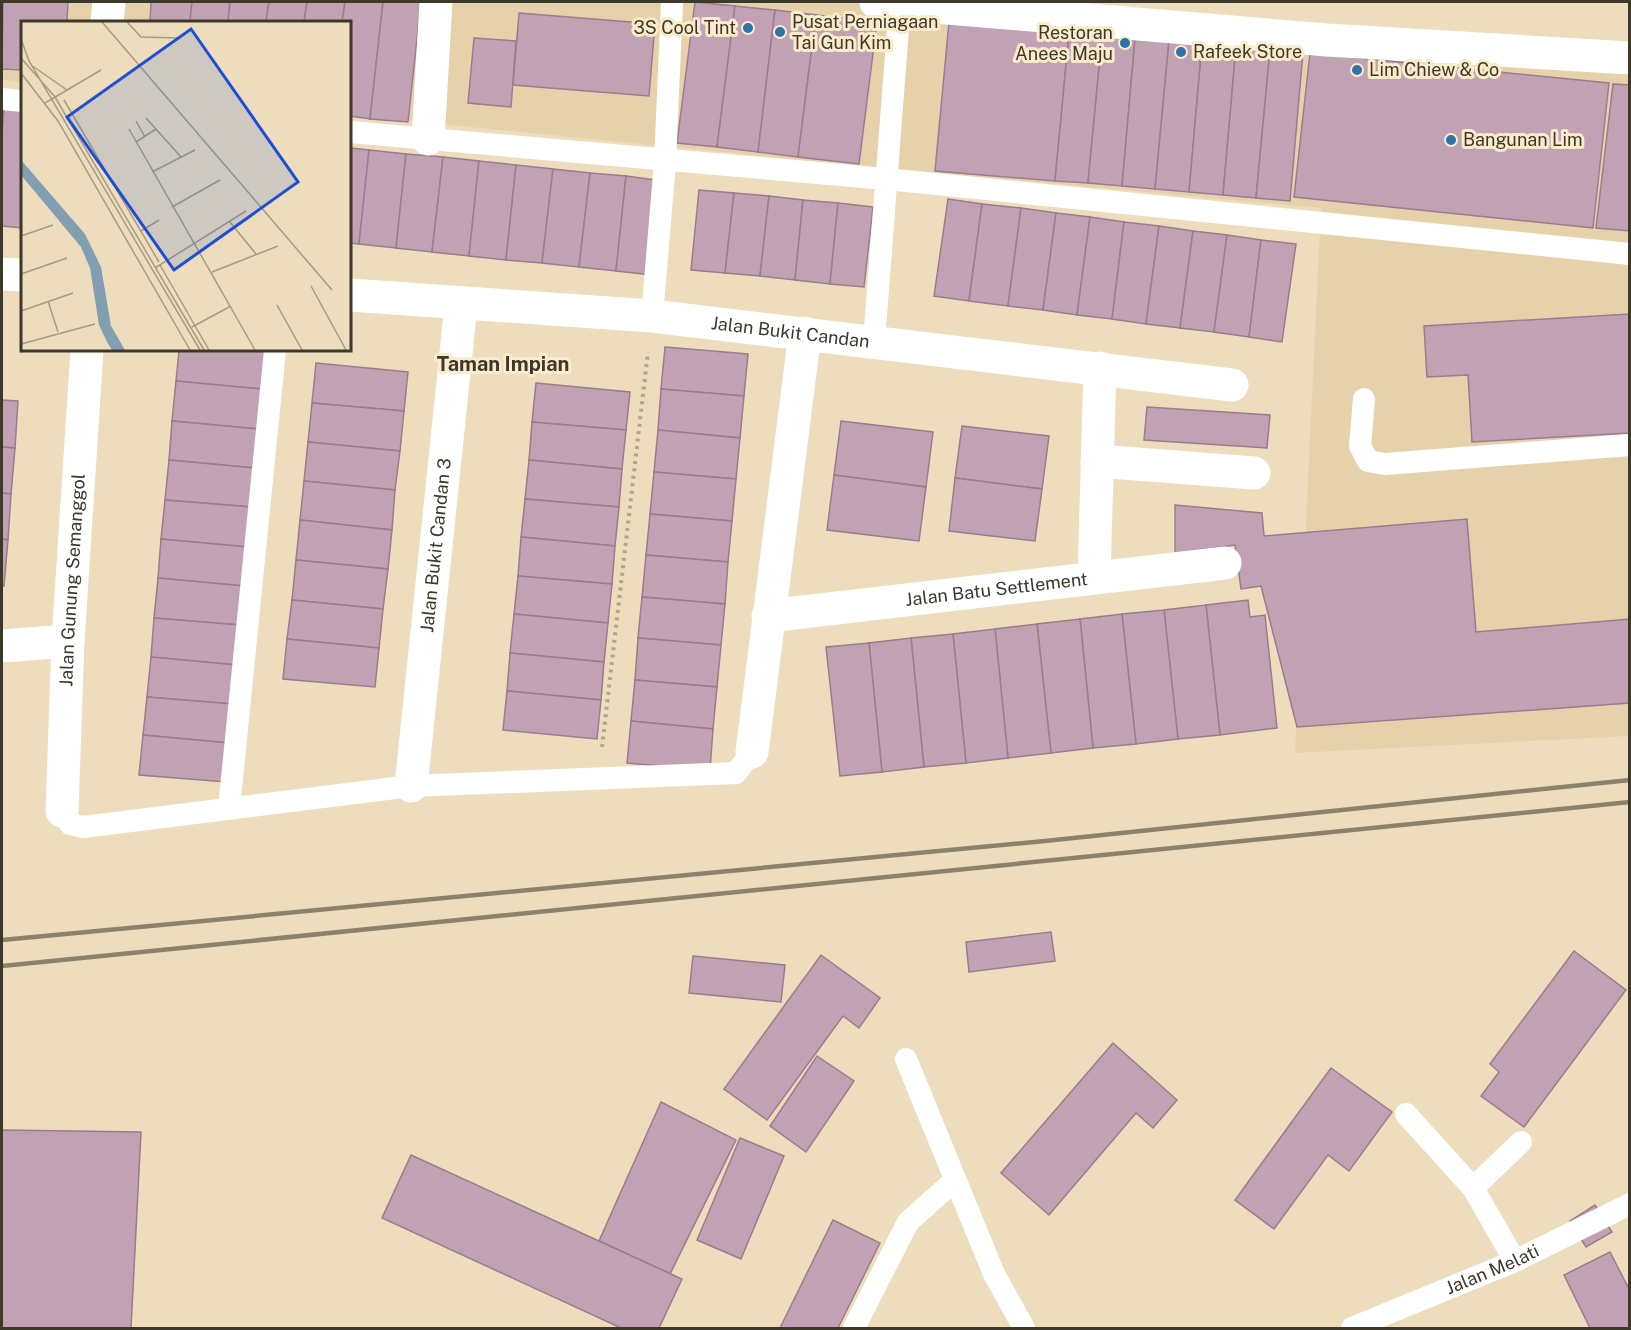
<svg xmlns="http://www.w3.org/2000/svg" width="1631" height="1330" font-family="'Public Sans',sans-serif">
<rect width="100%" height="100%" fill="#edddbd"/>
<!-- built -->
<path fill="#e5d2ab" d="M2,2H930L1629,68V736L1295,753L1321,208L904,170L350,115V22H22V82L2,80Z"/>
<!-- building -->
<g fill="#c1a1b4" stroke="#9a7c8e" stroke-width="1.5">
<path d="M3,2H68L67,22H22V70L2,69Z"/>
<path d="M151,2H192L190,22H150Z"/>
<path d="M192,2H230L228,22H190Z"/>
<path d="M230,2H269L266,22H228Z"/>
<path d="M269,2H307L304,22H266Z"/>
<path d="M307,2H345L342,22H304Z"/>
<path d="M345,2H383L370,119L350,116V22H342Z"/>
<path d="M383,2H421L408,122L370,119Z"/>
<path d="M695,2L735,6L717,147L677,143Z"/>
<path d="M735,6L775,10L758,152L717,147Z"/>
<path d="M775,10L816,15L798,157L758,152Z"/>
<path d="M519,13L655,24L649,96L513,85Z"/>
<path d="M816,15L877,22L859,164L798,157Z"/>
<path d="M949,22L1069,33L1055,181L935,171Z"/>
<path d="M1069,33L1102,36L1088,183L1055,181Z"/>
<path d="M1102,36L1135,39L1122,186L1088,183Z"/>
<path d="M474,38L516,41L511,107L468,103Z"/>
<path d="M1135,39L1169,41L1155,189L1122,186Z"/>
<path d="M1169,41L1202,44L1189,192L1155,189Z"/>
<path d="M1202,44L1236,47L1223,195L1189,192Z"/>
<path d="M1236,47L1270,50L1256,198L1223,195Z"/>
<path d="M1270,50L1303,53L1290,201L1256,198Z"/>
<path d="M1310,53L1609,83L1593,228L1294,197Z"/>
<path d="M1613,84L1630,85V231L1596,228Z"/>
<path d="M4,106L22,108V228L2,226V135Z"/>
<path d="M350,148L369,150L359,244L350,243Z"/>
<path d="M369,150L406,154L396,248L359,244Z"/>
<path d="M406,154L443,157L432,252L396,248Z"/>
<path d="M443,157L479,161L469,256L432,252Z"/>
<path d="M479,161L516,165L506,260L469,256Z"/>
<path d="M516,165L553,169L542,263L506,260Z"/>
<path d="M553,169L590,173L579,267L542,263Z"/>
<path d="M590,173L626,176L616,271L579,267Z"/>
<path d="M626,176L663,181L652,275L616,271Z"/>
<path d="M699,190L734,193L725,273L691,270Z"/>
<path d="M734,193L769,196L760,276L725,273Z"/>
<path d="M769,196L803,200L795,280L760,276Z"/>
<path d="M948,199L982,204L969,301L934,296Z"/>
<path d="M803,200L838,203L830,284L795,280Z"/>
<path d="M838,203L873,207L864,287L830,284Z"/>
<path d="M982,204L1021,208L1008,306L969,301Z"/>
<path d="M1021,208L1056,213L1043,310L1008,306Z"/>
<path d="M1056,213L1090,217L1077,315L1043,310Z"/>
<path d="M1090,217L1124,222L1112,319L1077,315Z"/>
<path d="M1124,222L1159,226L1146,324L1112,319Z"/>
<path d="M1159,226L1193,231L1180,328L1146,324Z"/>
<path d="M1193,231L1227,235L1214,332L1180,328Z"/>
<path d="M1227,235L1261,240L1249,337L1214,332Z"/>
<path d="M1261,240L1296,244L1282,342L1249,337Z"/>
<path d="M1630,314V433L1472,442L1468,375L1427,377L1424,326Z"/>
<path d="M665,347L748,354L744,396L661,389Z"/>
<path d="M179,350H266L262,389L176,381Z"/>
<path d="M316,363L408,372L404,411L312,403Z"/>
<path d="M176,381L262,389L259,429L172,421Z"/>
<path d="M536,383L630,392L626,430L532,422Z"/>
<path d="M661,389L744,396L740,438L658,430Z"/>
<path d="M2,400L18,401L15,448L2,447Z"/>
<path d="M312,403L404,411L400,451L308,442Z"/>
<path d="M1147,407L1270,415L1267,448L1144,440Z"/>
<path d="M172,421L259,429L255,468L169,460Z"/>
<path d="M841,421L933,432L926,487L834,475Z"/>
<path d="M532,422L626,430L622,469L529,460Z"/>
<path d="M962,426L1049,436L1042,489L955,478Z"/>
<path d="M658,430L740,438L736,479L654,472Z"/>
<path d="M308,442L400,451L395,490L304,481Z"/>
<path d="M2,447L15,448L11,494L2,493Z"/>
<path d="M169,460L255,468L252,507L165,500Z"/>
<path d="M529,460L622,469L619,507L525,499Z"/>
<path d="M654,472L736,479L732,521L650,514Z"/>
<path d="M834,475L926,487L919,541L827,530Z"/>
<path d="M955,478L1042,489L1035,541L949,531Z"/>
<path d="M304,481L395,490L392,530L300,520Z"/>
<path d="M2,493L11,494L8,540L2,539Z"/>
<path d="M525,499L619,507L615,546L521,537Z"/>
<path d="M165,500L252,507L248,547L161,539Z"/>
<path d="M1175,505L1262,513L1264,536L1467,519L1476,632L1630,619V703L1297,727L1261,586L1241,589L1235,545L1175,553Z"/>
<path d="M650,514L732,521L728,562L646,555Z"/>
<path d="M300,520L392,530L388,569L296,560Z"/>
<path d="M521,537L615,546L612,584L518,576Z"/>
<path d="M2,539L8,540L4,586H2Z"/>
<path d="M161,539L248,547L244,586L158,578Z"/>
<path d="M646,555L728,562L725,604L642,597Z"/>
<path d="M296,560L388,569L383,609L292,600Z"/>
<path d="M518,576L612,584L608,623L514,614Z"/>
<path d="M158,578L244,586L240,625L154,618Z"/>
<path d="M642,597L725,604L721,645L638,638Z"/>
<path d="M292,600L383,609L379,648L287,639Z"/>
<path d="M1248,600L1250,617L1265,615L1277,728L1220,735L1206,605Z"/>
<path d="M1206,605L1220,735L1178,739L1164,610Z"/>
<path d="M1164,610L1178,739L1136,744L1122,614Z"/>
<path d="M514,614L608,623L604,662L510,653Z"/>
<path d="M1122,614L1136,744L1093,748L1080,619Z"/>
<path d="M154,618L240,625L237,665L151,657Z"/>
<path d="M1080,619L1093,748L1051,753L1037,624Z"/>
<path d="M1037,624L1051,753L1008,758L995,629Z"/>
<path d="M995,629L1008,758L966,763L953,634Z"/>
<path d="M953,634L966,763L924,767L911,638Z"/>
<path d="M638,638L721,645L717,687L635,680Z"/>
<path d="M911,638L924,767L882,772L869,643Z"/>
<path d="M287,639L379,648L375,687L283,679Z"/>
<path d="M869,643L882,772L840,776L826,647Z"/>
<path d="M510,653L604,662L601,700L507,691Z"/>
<path d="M151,657L237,665L233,704L147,697Z"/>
<path d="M635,680L717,687L713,729L631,721Z"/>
<path d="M507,691L601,700L597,739L503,730Z"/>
<path d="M147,697L233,704L229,743L143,735Z"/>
<path d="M631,721L713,729L710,770L627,763Z"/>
<path d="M143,735L229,743L226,782L139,775Z"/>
<path d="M1051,932L1055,961L969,972L966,942Z"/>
<path d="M1574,951L1626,990L1524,1127L1481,1096L1499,1072L1490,1064Z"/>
<path d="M821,955L880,998L859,1028L843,1016L767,1120L724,1089Z"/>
<path d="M693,956L785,965L781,1002L689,993Z"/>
<path d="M1113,1043L1177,1100L1153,1128L1136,1113L1049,1215L1001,1173Z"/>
<path d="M817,1056L854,1081L806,1152L770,1126Z"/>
<path d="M1331,1068L1392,1112L1349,1171L1328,1155L1274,1229L1235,1200Z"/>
<path d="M661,1102L736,1140L670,1274L599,1241Z"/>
<path d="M2,1130L141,1132L131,1328H2Z"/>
<path d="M740,1138L784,1156L741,1259L697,1240Z"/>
<path d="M411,1155L682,1279L659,1328H621L382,1218Z"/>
<path d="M1595,1205L1612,1232L1586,1247L1570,1221Z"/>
<path d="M833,1220L880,1243L838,1328H780Z"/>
<path d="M1610,1252L1630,1291V1328H1590L1564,1275Z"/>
</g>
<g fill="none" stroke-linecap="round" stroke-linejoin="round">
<!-- path -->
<path stroke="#b1a58b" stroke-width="4" stroke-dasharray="3 4.5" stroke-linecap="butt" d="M602,747L648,352"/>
<!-- lane -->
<g stroke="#fff" stroke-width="22">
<path d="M2,99L22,101"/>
<path d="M350,132L886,179L1630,254"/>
<path d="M652,316L665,162L672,2"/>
<path d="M874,341L900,2"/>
<path d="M1364,399L1360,446L1368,461L1385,464L1630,445"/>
<path d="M229,808L275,350"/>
<path d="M62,811L70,824L83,827L411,786L736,773L752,752"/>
<path d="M906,1059L994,1274L1024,1328"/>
<path d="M1406,1114L1473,1188L1515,1261"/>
<path d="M1473,1188L1521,1142"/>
<path d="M854,1328L908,1222L955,1180"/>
<path id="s1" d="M1352,1328L1515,1261L1630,1204"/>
</g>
<!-- street -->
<g stroke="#fff" stroke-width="33">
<path d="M876,2L1327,40L1630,58"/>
<path d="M107,22L109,2"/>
<path d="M428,139L436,2"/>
<path d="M2,274L22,275"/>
<path id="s2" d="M350,295L652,316L1232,385"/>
<path d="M1097,461L1254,473"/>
<path d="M1094,577L1100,368"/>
<path id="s3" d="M768,616L1225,563"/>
<path d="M2,646L68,641"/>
<path d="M752,752L805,333"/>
<path id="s4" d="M411,786L461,305"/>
<path id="s5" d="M62,811L68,641L87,350"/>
</g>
<!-- rail -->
<g stroke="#8c816c" stroke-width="4.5">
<path d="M2,940L1045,841L1630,780"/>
<path d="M2,966L1630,802"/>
</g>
</g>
<!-- markers -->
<g fill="#2d74a9" stroke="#faebca" stroke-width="2">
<circle cx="748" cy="28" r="6"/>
<circle cx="780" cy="32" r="6"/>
<circle cx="1125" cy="43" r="6"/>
<circle cx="1181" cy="52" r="6"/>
<circle cx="1357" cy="70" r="6"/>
<circle cx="1451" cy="140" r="6"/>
</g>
<g text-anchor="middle" stroke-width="6" stroke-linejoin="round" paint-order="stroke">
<!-- poi labels -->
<g font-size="18" fill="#3e382b" stroke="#faebca" text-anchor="start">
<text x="792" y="28">Pusat Perniagaan<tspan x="792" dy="21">Tai Gun Kim</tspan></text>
<text x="736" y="34" text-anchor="end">3S Cool Tint</text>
<text x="1113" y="39" text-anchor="end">Restoran<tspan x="1113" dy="21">Anees Maju</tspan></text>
<text x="1193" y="58">Rafeek Store</text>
<text x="1369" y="76">Lim Chiew &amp; Co</text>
<text x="1463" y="146">Bangunan Lim</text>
</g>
<!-- street labels -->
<g font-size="18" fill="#3e382b" stroke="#faebca">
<text dy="6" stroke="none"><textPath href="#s2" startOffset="442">Jalan Bukit Candan</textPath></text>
<text dy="6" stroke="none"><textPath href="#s4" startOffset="242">Jalan Bukit Candan 3</textPath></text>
<text dy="6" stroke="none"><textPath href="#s5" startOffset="231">Jalan Gunung Semanggol</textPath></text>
<text dy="6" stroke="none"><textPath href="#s3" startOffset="230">Jalan Batu Settlement</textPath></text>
<text dy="6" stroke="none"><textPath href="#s1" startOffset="152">Jalan Melati</textPath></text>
</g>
<!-- neighbourhood labels -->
<g font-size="20" font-weight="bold" fill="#3e382b" stroke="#faebca">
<text x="503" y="371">Taman Impian</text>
</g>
</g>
<!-- overview -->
<g transform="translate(21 21)">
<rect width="330" height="330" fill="#edddbd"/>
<path d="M0,139L64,213L80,246L90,305L104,329H91L86,321L78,304L69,247L60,226L0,154Z" fill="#819fb1"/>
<path fill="none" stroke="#a79b83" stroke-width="1.5" d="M81,1L311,269M106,1L120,16L159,17M0,18L8,40L179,329M0,37L34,76L183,329M10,44L46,69M0,52L37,100L169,329M43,79L138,241M24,82L80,49M125,97L160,136M115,100L124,116M108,108L234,329M115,121L135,108M131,151L174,129M151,186L199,159M208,200L235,233M120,210L138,199M0,215L32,204M139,244L188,329M134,247L225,190M191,251L257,225M0,253L46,237M290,265L325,329M27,280L37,311M256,284L281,329M0,290L52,272M171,306L210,285M0,323L74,303"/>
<path fill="#1d4ed8" fill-opacity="0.15" stroke="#1d4ed8" stroke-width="3" d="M170,8L277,161L153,249L46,96Z"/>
<rect width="330" height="330" fill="none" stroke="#3e382b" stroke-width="3"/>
</g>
<!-- border -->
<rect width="1631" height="1330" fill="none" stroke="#3e382b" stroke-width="6"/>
</svg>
